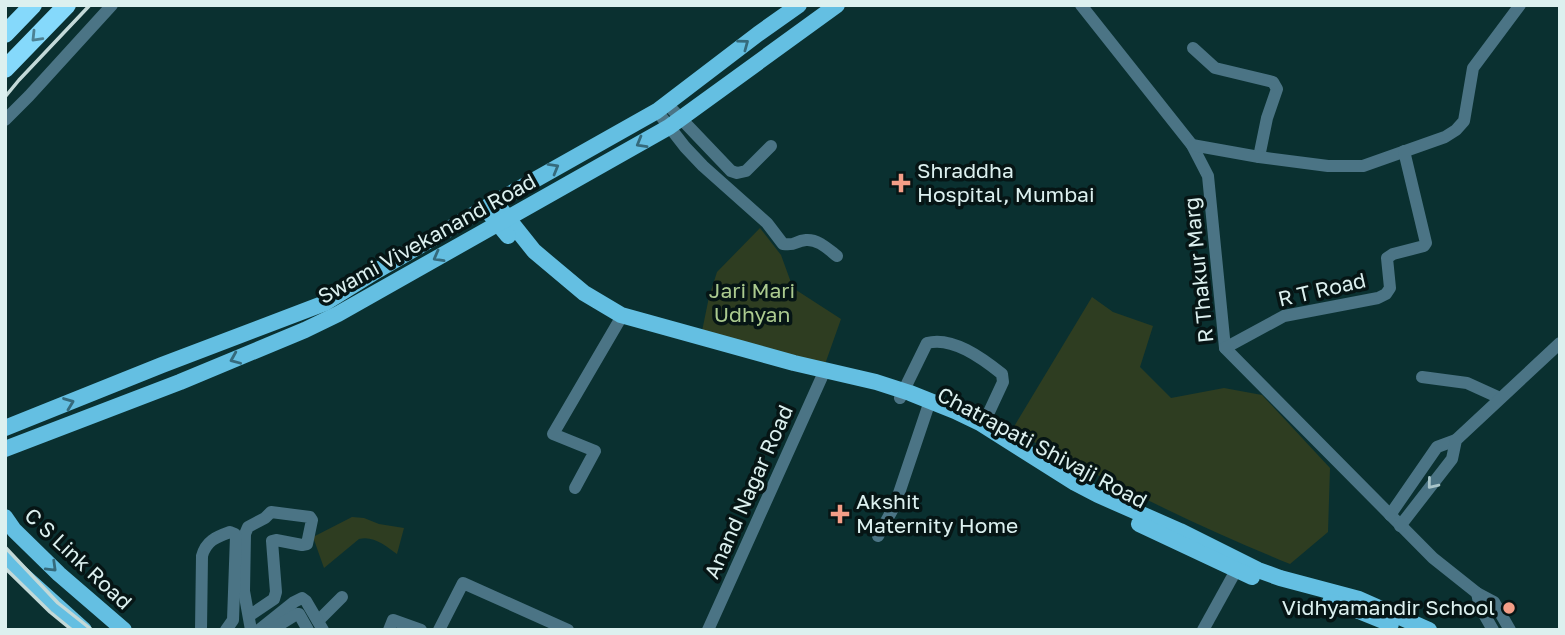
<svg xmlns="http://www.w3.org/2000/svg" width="1565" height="635" font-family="'Golos Text',sans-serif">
<rect width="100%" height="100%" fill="#0a3030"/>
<!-- green -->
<g fill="#2e3d21">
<path d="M760,228L781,255L793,288L841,319L824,367L701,336L709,297L717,272Z"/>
<path d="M1092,297L1113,312L1153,326L1140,367L1171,398L1224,388L1262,395L1330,468L1328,532L1290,564C1194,525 1102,479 1012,430Z"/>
<path d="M352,517L364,518L379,524L404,528L397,554C386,546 373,535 359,539L324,568L313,537Z"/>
</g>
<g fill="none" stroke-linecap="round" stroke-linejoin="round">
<!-- minor -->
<g stroke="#4b7485" stroke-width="12">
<path d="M1081,5L1192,145L1208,176L1225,348L1433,558L1477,593L1494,602L1510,630"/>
<path d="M1193,48L1215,68L1273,82L1277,89L1267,118L1259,157"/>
<path d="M667,104L731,171L737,173L746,171L771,146"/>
<path d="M657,111L685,147L703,166L767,223L783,244C797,246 794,241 806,240C818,239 828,249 837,256"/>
<path d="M5,120L29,96L112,5"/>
<path d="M1192,145L1259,157L1328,166H1363L1445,137L1456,130L1464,121L1473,68L1520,5"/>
<path d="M1225,348L1284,316L1378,298L1386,294L1390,288L1387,258L1393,254L1424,246L1426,243L1404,151"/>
<path d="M1422,377L1467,383L1500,398"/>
<path d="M900,398L927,343C952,336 982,358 1002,374L1003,382L983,425"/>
<path d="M575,488L595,451L553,434L622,316"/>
<path d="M1390,515L1437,447L1456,440"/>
<path d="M1400,526L1452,459L1456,440L1560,343"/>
<path d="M878,536L895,505L930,401"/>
<path d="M1477,593L1480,607L1493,630"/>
<path d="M249,616L274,599L276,592L272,541L276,540L302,545L307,544L312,520L310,517L271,512L265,518L248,527L245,534L244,591L251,630"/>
<path d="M318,621L342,597"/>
<path d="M201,630L202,556C206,541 216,537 230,532L235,534L236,536L233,620L226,630"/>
<path d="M259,630L294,602L302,598L306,601L323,630"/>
<path d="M271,630L297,614H299L308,630"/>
<path d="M389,630L393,620L421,630"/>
<path d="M439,630L463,583L568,630"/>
<path d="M708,630L825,370"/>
<path d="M1203,630L1239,565"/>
</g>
<!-- major -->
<g stroke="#64bfe2" stroke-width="16">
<path d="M495,202L534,251L584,293L621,315L794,363L876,382L910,393L955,411L980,423L1075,483L1098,495L1180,531L1258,570L1280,578L1359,599L1429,630"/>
<path d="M485,208L508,236"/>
<path d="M5,428L162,365L325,303L378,270L485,208L657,111L758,34L799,5"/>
<path d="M5,449L180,382L305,330L338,314L669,127L837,5"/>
<path d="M5,517L14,530L59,574L124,630"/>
<path d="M1139,524L1252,577"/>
<path d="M5,559L84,630"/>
<path d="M1330,602L1349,607L1391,624"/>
</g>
<!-- highway -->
<g stroke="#85d9fb" stroke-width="18">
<path d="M5,34L33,5"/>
<path d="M5,69L67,5"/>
</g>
<!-- rail -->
<g stroke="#c3d9d8" stroke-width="3.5">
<path d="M5,97L19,80L90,5"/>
<path d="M5,547L58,603L92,630"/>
<path d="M5,568L50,612L72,630"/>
</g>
</g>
<!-- one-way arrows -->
<defs><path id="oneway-chevron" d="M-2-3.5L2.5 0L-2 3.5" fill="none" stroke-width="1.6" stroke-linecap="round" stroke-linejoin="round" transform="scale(1.75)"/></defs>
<use stroke="#4c8194" href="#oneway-chevron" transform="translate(36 37) rotate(134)"/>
<g stroke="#356a7c">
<use href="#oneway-chevron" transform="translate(744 44) rotate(-37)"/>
<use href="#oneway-chevron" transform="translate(641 143) rotate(150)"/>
<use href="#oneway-chevron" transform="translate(554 168) rotate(-30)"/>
<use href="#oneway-chevron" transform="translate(438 257) rotate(151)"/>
<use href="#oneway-chevron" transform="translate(235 359) rotate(157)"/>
<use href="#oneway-chevron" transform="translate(69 403) rotate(-21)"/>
<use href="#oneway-chevron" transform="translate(52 567) rotate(44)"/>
</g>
<use stroke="#a9c5ca" href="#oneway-chevron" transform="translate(1432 484) rotate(129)"/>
<!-- markers -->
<g fill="#f49e87" stroke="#061515" stroke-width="2.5">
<path d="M897.5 172.5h7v7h7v7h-7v7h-7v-7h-7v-7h7z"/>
<path d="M836.5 503.5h7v7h7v7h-7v7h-7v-7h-7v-7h7z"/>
<circle cx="1509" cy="608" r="7"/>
</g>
<g text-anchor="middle" stroke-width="7" stroke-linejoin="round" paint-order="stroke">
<!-- poi labels -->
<g font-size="21" fill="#dcf0ef" stroke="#061515" text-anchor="start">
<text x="917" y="178">Shraddha<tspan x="917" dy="24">Hospital, Mumbai</tspan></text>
<text x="856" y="509">Akshit<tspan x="856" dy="24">Maternity Home</tspan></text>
<text x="1495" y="615" text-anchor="end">Vidhyamandir School</text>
</g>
<!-- street labels -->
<g font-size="21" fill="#dcf0ef" stroke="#061515">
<text transform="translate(427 239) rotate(-29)" y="7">Swami Vivekanand Road</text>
<text transform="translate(1199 270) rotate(-96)" y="7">R Thakur Marg</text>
<text transform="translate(1322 290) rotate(-13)" y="7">R T Road</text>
<text transform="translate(1042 448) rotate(28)" y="7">Chatrapati Shivaji Road</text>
<text transform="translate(749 492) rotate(-66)" y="7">Anand Nagar Road</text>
<text transform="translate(78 559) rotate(43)" y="7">C S Link Road</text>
</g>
<!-- park labels -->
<g font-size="21" fill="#abca8f" stroke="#061515">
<text x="752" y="298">Jari Mari<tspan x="752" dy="24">Udhyan</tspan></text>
</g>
</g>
<!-- border -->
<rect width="1565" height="635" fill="none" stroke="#dcf0ef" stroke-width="14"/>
</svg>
